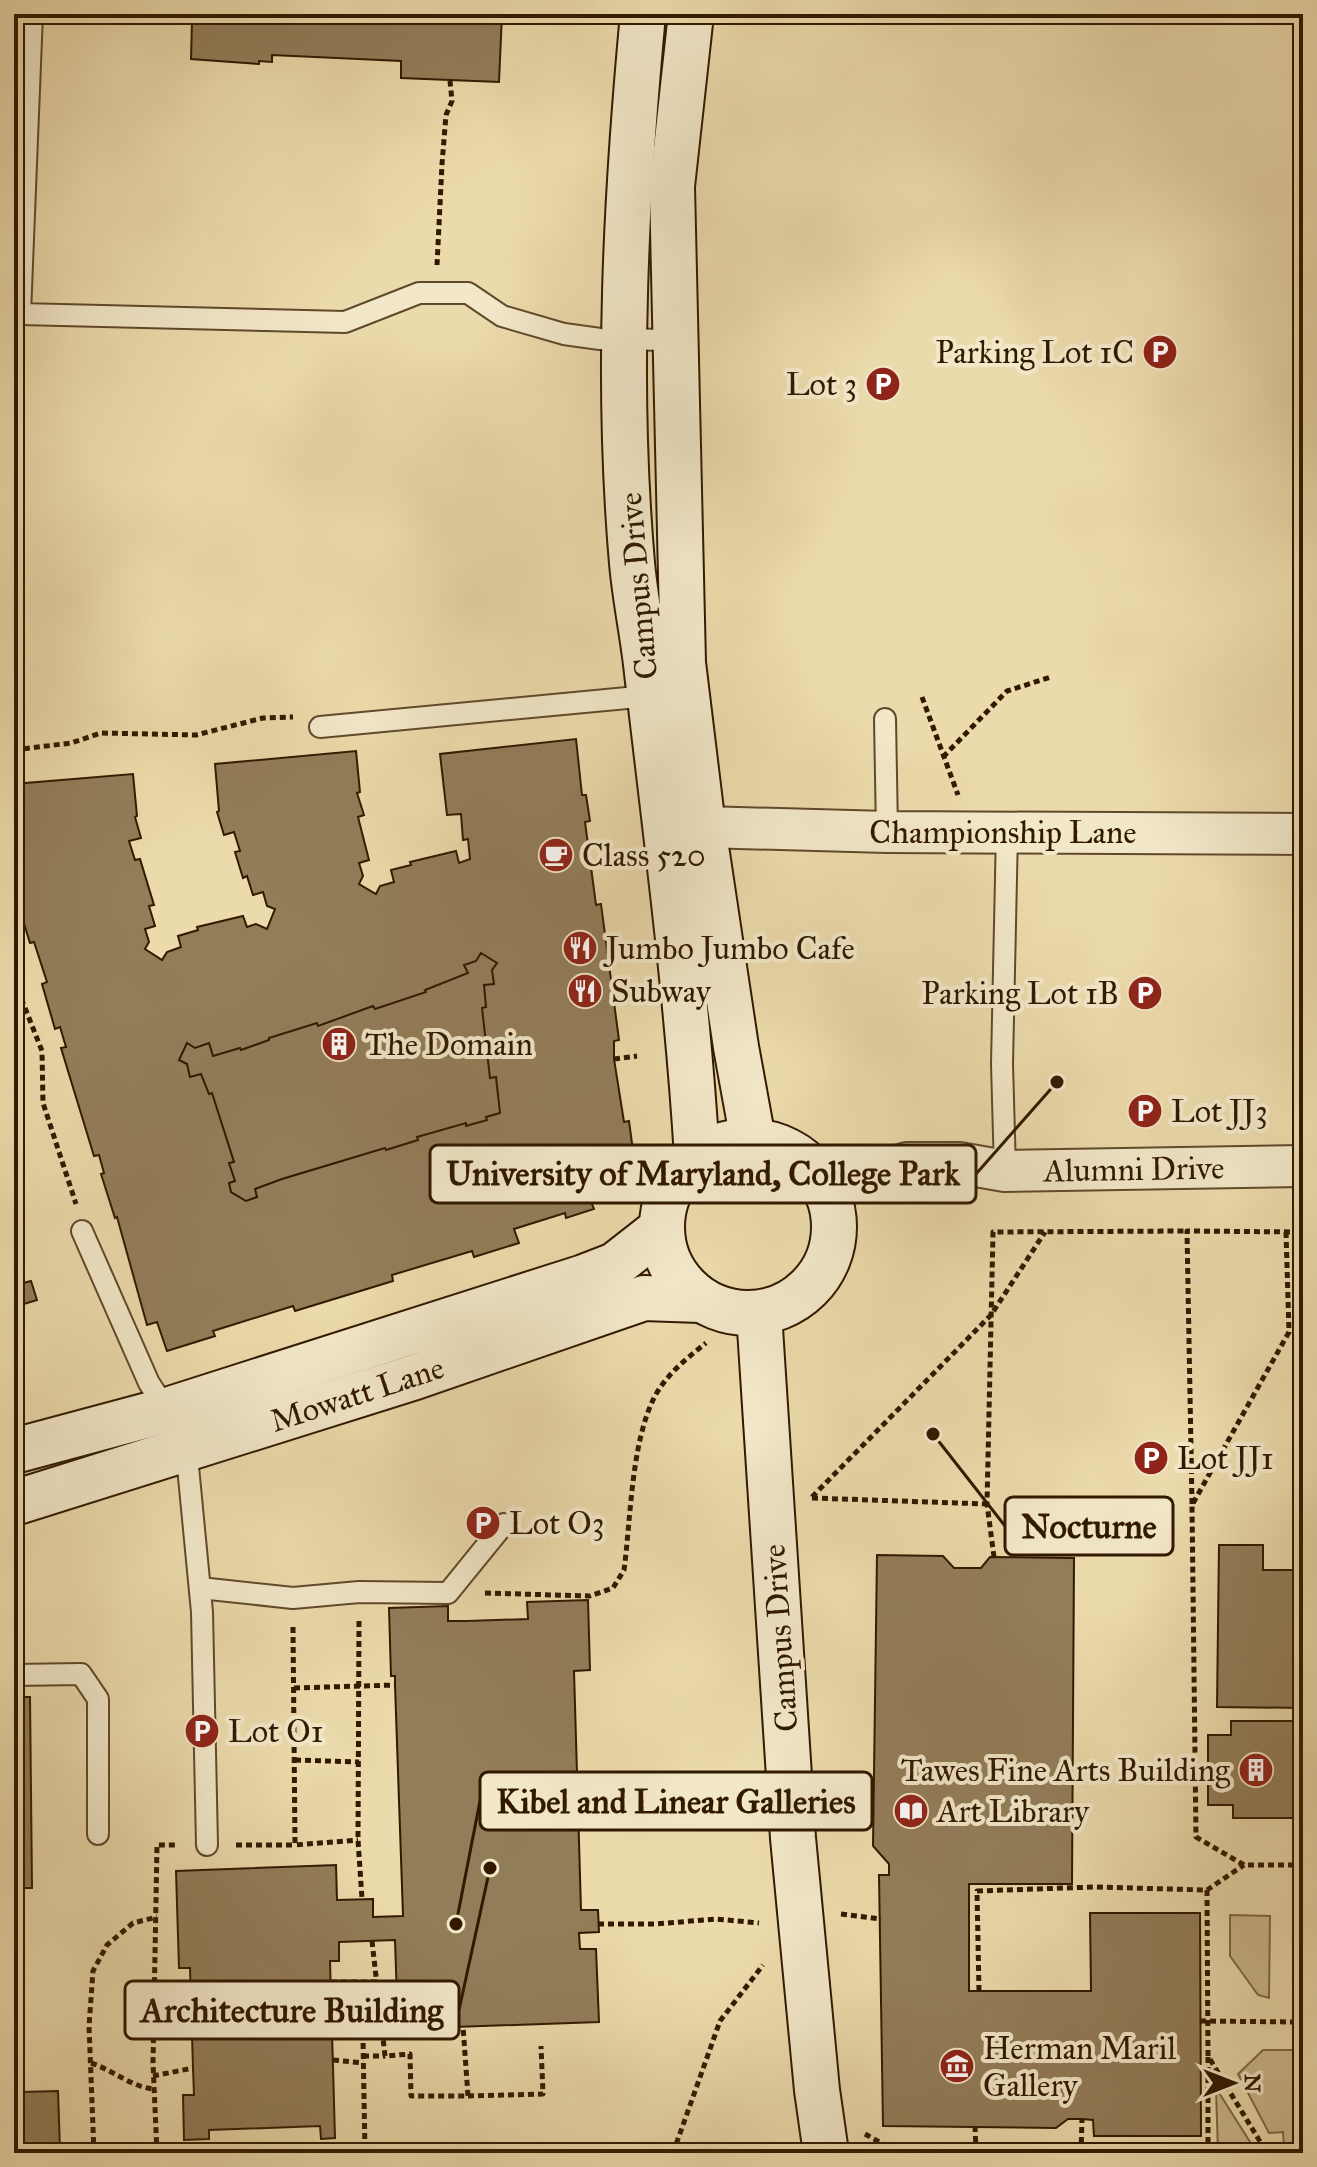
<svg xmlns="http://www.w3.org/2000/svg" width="1317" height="2167" font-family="'IM FELL Great Primer',serif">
<rect width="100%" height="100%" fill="#ebdaab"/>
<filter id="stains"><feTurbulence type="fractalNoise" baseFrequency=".0025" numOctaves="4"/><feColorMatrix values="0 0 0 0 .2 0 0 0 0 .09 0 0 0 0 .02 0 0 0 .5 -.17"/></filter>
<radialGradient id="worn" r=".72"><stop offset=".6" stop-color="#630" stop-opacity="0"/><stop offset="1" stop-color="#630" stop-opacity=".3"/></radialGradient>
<!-- green -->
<g fill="#cbb98e" stroke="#7e6947" stroke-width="2">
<path d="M1230,1915L1270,1916L1269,1998L1258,1995L1230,1956Z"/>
<path d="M1263,2050H1303V2153H1299L1298,2148L1284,2149L1283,2132L1269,2133L1238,2074Z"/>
<path d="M1216,2088L1257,2153H1218Z"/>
</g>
<!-- building -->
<g fill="#927d59" stroke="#311900" stroke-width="2">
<path d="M198,14H502L499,82L401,78V61L272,55V62L259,61V64L191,59L192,21H197Z"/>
<path d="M576,739L582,795H586L590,821L585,822L596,905L601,904L619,1040L614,1041V1059L624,1122L629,1121L633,1151L626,1152L592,1204L594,1209L566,1218L565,1213L514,1229L519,1243L474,1257L472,1251L392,1275L393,1281L295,1311L293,1306L213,1331L215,1336L167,1351L157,1322L147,1325L117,1217L115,1218L101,1174L104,1173L99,1155L94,1156L61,1048L66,1047L60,1027L55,1029L42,984L47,982L34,942L30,943L14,891V854L20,853L14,835V784L133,774L137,816L135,817L141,838L129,841L135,860L140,859L154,905L149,906L155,926L145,929L149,942L145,949L162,960L167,952L181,947L178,936L198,930L197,927L243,916L247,927L256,924L267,929L275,909L267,906L263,892L253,895L247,876L243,878L235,852L240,851L234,832L224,835L217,812L219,811L215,764L356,751L360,792L357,793L364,815L358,817L369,860L359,863L363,876L359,884L376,894L380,886L394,882L391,870L411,865L410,862L456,851L459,863L470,859L468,839L463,840L461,814L447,815L440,754Z"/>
<path d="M481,953L497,963L492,970L494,984L484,985L486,1007L482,1008L490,1078L496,1077L500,1113L486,1117L487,1120L466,1126V1123L417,1137L418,1140L386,1150L385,1148L282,1179L255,1189L257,1197L246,1201L231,1192L229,1183L235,1181L229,1163L234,1162L212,1093L209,1094L201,1074L190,1077L187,1064L179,1060L187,1043L195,1048L209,1043L213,1056L240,1048L241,1050L269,1040V1038L317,1023L318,1026L373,1006L375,1009L426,992L425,990L468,973L464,965L476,961Z"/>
<path d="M14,1254L23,1283L31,1281L37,1300L14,1307Z"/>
<path d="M1219,1545H1263V1570H1303V1708L1217,1707Z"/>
<path d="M877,1555L943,1556L954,1568H981L990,1557L1074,1558L1072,1884H969V1991H1091L1090,1913H1200L1201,2136H1094L1093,2120L1082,2119H1068L1056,2128L883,2126L879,1875H889V1864L873,1846Z"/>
<path d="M588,1600L590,1670L574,1671L581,1910H598L599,1932L579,1933L580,1949H596L599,2022L398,2029L395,1940L339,1942V1961H330L335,2138L321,2139L320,2126L209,2130V2139L184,2140L183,2095H194L193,2068L190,1968H179L176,1871L336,1865L337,1900L373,1899V1917L403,1916L395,1685V1676H391L389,1608L448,1606V1621H467L528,1619L527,1602Z"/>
<path d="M14,1697H30L32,1888H14Z"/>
<path d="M1231,1721H1303V1818H1233V1805H1208V1735H1231Z"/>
<path d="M14,2089H21V2092L58,2091L60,2150H74V2153H14Z"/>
</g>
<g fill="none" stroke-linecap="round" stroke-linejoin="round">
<defs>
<g id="lane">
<path d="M32,14L20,314L345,322L419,293H468L502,316L564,334L600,339L675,340"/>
<path d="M885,719L887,832"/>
<path d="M320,727L648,696"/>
<path d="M1005,1171L1002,1064L1007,831"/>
<path d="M82,1231L149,1383L169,1414"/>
<path d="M186,1446L202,1612L207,1845"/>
<path d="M200,1588L293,1598L359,1592L448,1593L504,1524"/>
<path d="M14,1675L81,1674L98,1699V1834"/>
</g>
<g id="street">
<path d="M703,827L887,832L1303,834"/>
<path d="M825,1189L907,1163H959L1005,1171L1303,1166"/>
</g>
<g id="secondary">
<path d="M643,14C626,196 616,380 632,563C635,597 642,630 646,664C665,828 687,992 697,1157"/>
<path d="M691,14L672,186L683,663L703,827L736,1047L753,1140"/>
<circle cx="748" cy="1227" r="86"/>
<path d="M759,1313L793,1838L817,2090L826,2153"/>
<path d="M14,1451L167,1410L584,1277L615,1265L661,1229"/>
<path d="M14,1503L415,1377L644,1298L700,1300"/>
</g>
</defs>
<!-- lane casing -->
<use href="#lane" stroke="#60492b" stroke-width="24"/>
<!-- street casing -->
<use href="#street" stroke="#60492b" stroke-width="44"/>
<!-- secondary casing -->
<use href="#secondary" stroke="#311900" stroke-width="48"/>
<!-- path -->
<g stroke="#311900" stroke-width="5" stroke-dasharray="6 4" stroke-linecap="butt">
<path d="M437,265L442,164L446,115L452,101L450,81"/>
<path d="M922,697L958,795"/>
<path d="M14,750L71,743L101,733L196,735L263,718L293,717"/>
<path d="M943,757L1007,691L1051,677"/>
<path d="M14,980L42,1051L43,1103L76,1204"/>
<path d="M614,1059L637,1056"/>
<path d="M1286,1232L1289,1332L1192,1505L1196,1837L1244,1865H1298L1296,2022H1303"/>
<path d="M812,1497L991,1315L1045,1232"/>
<path d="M812,1498L987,1504"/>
<path d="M1192,1504L1187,1231L1303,1232"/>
<path d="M994,1557L987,1504L993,1232L1187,1231"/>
<path d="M485,1593L590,1596L613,1588L624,1570C631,1518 631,1442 655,1396C667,1374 687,1358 706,1343"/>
<path d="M359,1621L358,1840L362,1899"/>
<path d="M293,1627L295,1845L358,1840"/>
<path d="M294,1688L395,1685"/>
<path d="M295,1760L359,1762"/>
<path d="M236,1845H295"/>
<path d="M1207,1890L1208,2056L1267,2153"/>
<path d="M841,1914L881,1919"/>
<path d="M598,1924H656L716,1919L759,1923"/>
<path d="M372,1941L385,2056L410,2054L411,2096H468L463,2026"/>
<path d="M331,1982H377"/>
<path d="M362,1983L365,2153"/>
<path d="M979,1991L977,1891L1094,1887L1207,1890L1244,1865"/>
<path d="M1200,2021L1296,2022"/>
<path d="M363,2056H385"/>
<path d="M1208,2057V2153"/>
<path d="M333,2060L363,2063"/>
<path d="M91,2063C113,2070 131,2087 154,2089"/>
<path d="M153,2076L193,2068"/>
<path d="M468,2096L543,2094L541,2046"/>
<path d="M975,2126L976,2150"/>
<path d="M865,2134L899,2153"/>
<path d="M94,2153L89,2026L93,1971L107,1945L133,1923L157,1917"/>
<path d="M157,2153L153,2063L157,1845H178"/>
<path d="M673,2153L720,2021L763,1965"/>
<path d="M928,2153L1006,2149L1007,2153"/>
<path d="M1081,2153L1082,2119"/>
</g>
<!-- lane -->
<use href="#lane" stroke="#f2e7c8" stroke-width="20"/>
<!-- street -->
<use href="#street" stroke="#f2e7c8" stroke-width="40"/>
<!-- secondary -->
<use href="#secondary" stroke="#f2e7c8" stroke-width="44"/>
</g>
<!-- icons -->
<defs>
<symbol id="parking-disc" viewBox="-11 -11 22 22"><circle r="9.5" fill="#8f2418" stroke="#f2e7c8"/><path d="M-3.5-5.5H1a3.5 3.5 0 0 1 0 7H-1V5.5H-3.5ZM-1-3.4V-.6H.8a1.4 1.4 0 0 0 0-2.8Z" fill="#fff"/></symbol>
<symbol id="cafe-disc" viewBox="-11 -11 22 22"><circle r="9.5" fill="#8f2418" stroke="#f2e7c8"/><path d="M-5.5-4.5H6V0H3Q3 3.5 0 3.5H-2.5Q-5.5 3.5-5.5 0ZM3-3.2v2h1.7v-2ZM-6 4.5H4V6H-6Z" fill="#fff"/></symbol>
<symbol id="restaurant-disc" viewBox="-11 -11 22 22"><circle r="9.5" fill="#8f2418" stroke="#f2e7c8"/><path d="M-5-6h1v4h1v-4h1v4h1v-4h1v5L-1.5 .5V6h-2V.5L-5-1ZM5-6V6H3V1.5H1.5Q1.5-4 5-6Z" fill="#fff"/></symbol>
<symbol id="building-disc" viewBox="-11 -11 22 22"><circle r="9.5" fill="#8f2418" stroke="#f2e7c8"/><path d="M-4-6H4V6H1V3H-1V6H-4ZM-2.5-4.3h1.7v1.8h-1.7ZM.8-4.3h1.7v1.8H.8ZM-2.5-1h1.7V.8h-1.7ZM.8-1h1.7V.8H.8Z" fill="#fff"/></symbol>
<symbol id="library-disc" viewBox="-11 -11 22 22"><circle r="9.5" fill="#8f2418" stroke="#f2e7c8"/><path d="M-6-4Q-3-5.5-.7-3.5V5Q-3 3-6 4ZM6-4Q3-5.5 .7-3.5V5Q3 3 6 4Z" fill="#fff"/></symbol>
<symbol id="museum-disc" viewBox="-11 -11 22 22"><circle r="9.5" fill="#8f2418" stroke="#f2e7c8"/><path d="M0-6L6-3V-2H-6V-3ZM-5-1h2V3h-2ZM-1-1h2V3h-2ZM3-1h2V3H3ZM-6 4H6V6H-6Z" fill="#fff"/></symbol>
</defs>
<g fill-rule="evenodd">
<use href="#parking-disc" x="1140" y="332" width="40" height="40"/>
<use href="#parking-disc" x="863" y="364" width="40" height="40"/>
<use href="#cafe-disc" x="536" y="835" width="40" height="40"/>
<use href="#restaurant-disc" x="560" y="928" width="40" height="40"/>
<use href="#restaurant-disc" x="565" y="971" width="40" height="40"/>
<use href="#parking-disc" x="1125" y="973" width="40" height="40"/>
<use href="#building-disc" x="319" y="1024" width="40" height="40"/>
<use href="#parking-disc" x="1125" y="1091" width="40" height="40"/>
<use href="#parking-disc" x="1131" y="1438" width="40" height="40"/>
<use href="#parking-disc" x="463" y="1503" width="40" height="40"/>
<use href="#parking-disc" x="182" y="1711" width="40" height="40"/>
<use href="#building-disc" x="1236" y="1750" width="40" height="40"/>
<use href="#library-disc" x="891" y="1791" width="40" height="40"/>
<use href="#museum-disc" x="937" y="2046" width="40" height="40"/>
</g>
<g text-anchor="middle" stroke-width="8" stroke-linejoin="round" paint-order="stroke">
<!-- poi labels -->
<g font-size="32" fill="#311900" stroke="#f2e7c8" text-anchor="start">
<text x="1134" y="363" text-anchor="end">Parking Lot 1C</text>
<text x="857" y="395" text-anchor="end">Lot 3</text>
<text x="582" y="866">Class 520</text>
<text x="606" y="959">Jumbo Jumbo Cafe</text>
<text x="611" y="1002">Subway</text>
<text x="1119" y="1004" text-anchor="end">Parking Lot 1B</text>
<text x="365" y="1055">The Domain</text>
<text x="1171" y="1122">Lot JJ3</text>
<text x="1177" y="1469">Lot JJ1</text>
<text x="509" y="1534">Lot O3</text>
<text x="228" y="1742">Lot O1</text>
<text x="1230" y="1781" text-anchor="end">Tawes Fine Arts Building</text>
<text x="937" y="1822">Art Library</text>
<text x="983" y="2059">Herman Maril<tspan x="983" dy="37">Gallery</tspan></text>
</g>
<!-- street labels -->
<g font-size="32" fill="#311900" stroke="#f2e7c8">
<text transform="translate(638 586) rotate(-95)" y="11">Campus Drive</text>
<text x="1003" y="843">Championship Lane</text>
<text transform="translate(1134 1169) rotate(-1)" y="11">Alumni Drive</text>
<text transform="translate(357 1394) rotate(-18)" y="11">Mowatt Lane</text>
<text transform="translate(780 1638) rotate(-94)" y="11">Campus Drive</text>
</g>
</g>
<!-- callouts -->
<path fill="none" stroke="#311900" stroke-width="3" d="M1057 1082L976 1174M933 1434L1005 1526M456 1924L480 1801M490 1868L459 2010"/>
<g fill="#311900" stroke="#f2e7c8" stroke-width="3">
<circle cx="1057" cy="1082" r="8"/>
<circle cx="933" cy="1434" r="8"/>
<circle cx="456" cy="1924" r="8"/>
<circle cx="490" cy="1868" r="8"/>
</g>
<g fill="#f2e7c8" stroke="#311900" stroke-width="3">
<rect x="430" y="1145" width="546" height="58" rx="8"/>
<rect x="1005" y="1497" width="168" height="58" rx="8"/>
<rect x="480" y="1772" width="392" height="58" rx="8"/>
<rect x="125" y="1981" width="334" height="58" rx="8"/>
</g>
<g font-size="34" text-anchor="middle" font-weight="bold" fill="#311900">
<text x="703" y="1185">University of Maryland, College Park</text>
<text x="1089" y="1538">Nocturne</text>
<text x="676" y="1813">Kibel and Linear Galleries</text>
<text x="292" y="2022">Architecture Building</text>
</g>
<!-- margin -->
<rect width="1317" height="2167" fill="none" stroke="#ebdaab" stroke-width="48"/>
<rect x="16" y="16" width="1285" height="2135" fill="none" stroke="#311900" stroke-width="4"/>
<rect x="24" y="24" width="1269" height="2119" fill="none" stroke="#311900" stroke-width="2"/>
<!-- north arrow -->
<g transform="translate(1233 2083) rotate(90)" stroke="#f2e7c8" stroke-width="6" paint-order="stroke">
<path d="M0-6L14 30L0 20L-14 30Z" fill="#311900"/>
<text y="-12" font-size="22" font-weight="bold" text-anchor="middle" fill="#311900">N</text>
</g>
<rect width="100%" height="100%" filter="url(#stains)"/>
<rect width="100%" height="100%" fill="url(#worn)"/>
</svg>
